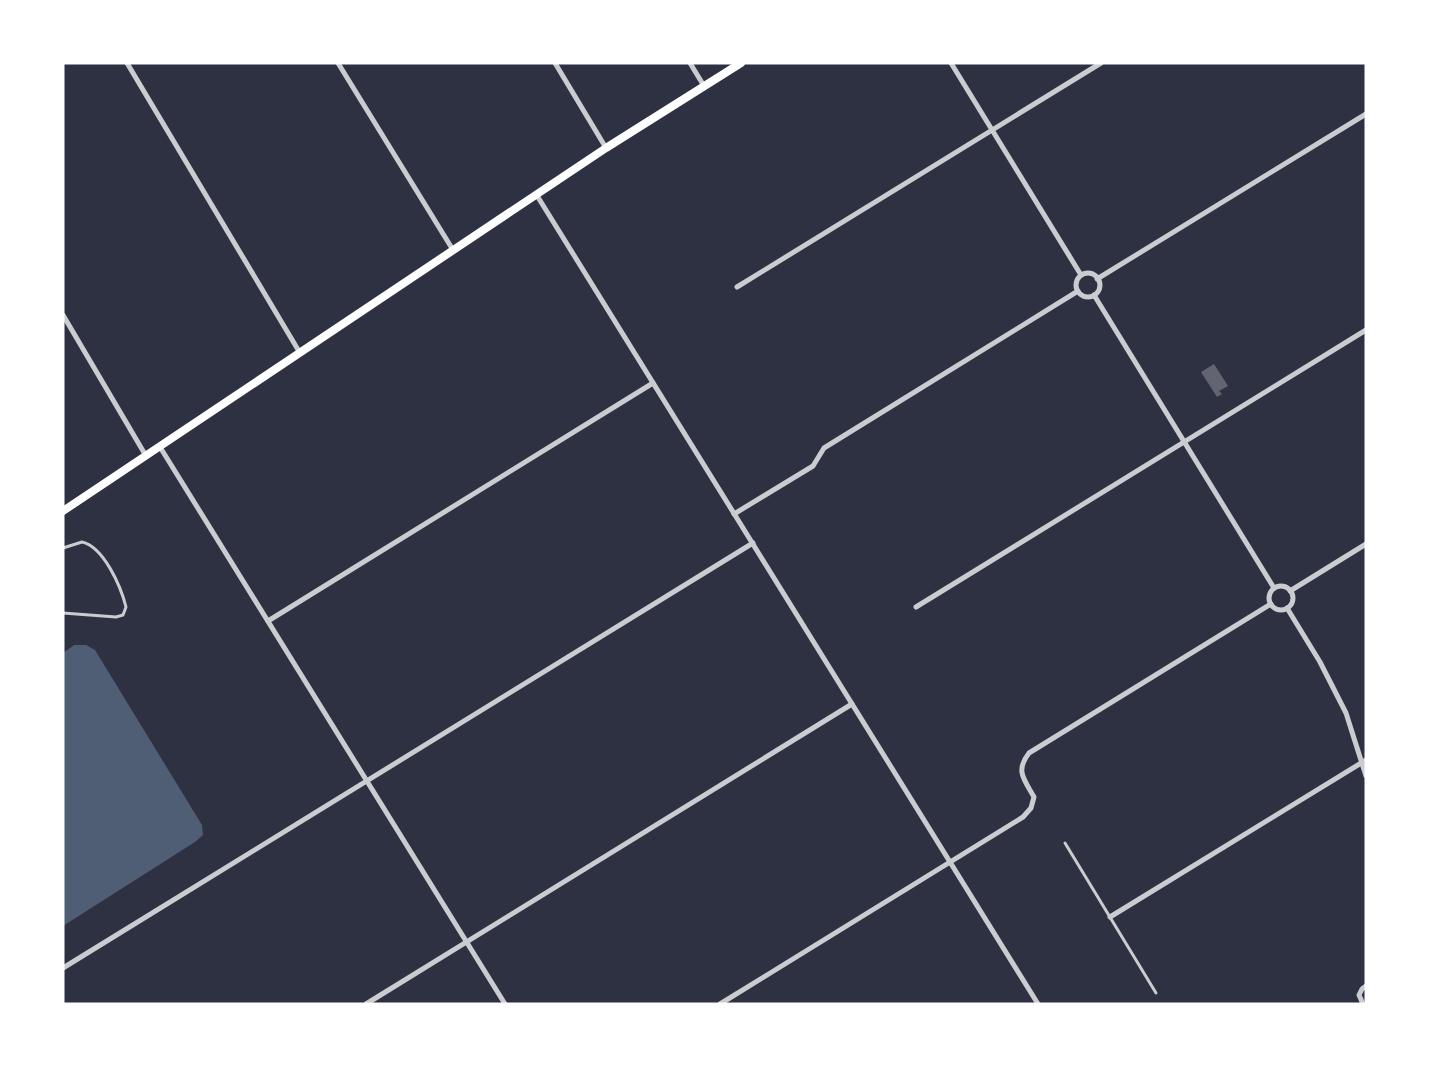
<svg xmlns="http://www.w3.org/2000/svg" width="1429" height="1067" font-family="Raleway,sans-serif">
<rect width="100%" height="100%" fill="#2d3142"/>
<!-- water -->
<path fill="#4f5d75" d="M74,645H86L95,650L202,825L203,835L195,842L63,926V653Z"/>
<!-- building -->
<path fill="#626471" d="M1214,364L1228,386L1219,391L1222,394L1217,397L1201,372Z"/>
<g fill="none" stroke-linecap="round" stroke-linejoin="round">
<!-- service -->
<g stroke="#caccd0" stroke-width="3">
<path d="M63,548L82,542C104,547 121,587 126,607L123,615L116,617L63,613"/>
<path d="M1065,843L1156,993"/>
</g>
<!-- minor -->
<g stroke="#caccd0" stroke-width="5">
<path d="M127,63L300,353"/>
<path d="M338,63L453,250"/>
<path d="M555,63L606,148"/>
<path d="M690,63L704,86"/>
<path d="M951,63L1081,275"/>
<path d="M536,194L1038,1004"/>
<circle cx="1088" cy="285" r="12"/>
<path d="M1097,279L1366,114"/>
<path d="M737,287L1101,63"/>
<path d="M1094,295L1274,588"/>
<path d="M63,315L146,456"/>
<path d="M160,447L505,1004"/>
<path d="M734,514L813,466L824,448L1078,291"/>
<circle cx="1281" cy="598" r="12"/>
<path d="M1290,591L1366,544"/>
<path d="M916,607L1366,330"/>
<path d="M1287,608L1320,662L1346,713L1366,776"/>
<path d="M268,621L653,383"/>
<path d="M1110,917L1366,760"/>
<path d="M63,968L753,543"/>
<path d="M366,1004L852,704"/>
<path d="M720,1004L1023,817L1031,808L1034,797C1024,779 1015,771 1029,753L1271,604"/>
<path d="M1363,1004L1359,995L1362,989L1366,986"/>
</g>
<!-- primary -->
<path stroke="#fff" stroke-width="8" d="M63,511L606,148L741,63"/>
</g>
<!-- border -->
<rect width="1429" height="1067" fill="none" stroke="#ffffff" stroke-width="129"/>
</svg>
